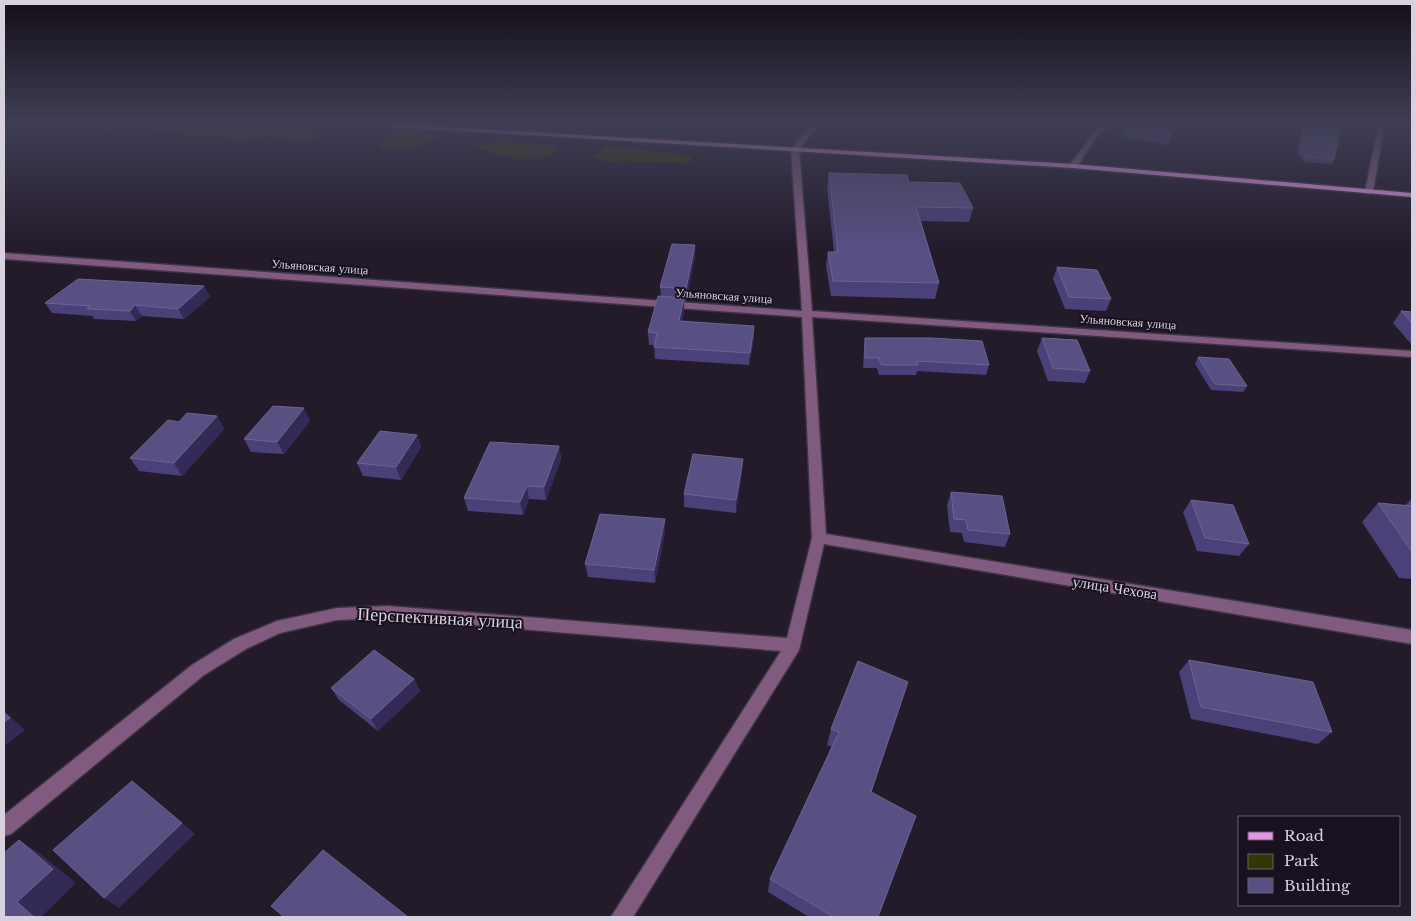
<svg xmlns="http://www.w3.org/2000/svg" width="1416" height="921" font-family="'Libre Baskerville',serif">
<rect width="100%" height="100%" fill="#231a2a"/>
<!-- green -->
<g fill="#343701">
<path d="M96,122H234L317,129L311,140L294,143L272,134L240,142L228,136H191L144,127L104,129Z"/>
<path d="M399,129H420L438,138L411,147L380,149L384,137Z"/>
<path d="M497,141L539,143L560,148C538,168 501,156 475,147Z"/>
<path d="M610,146L692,156L689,163L625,161L607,162L590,157Z"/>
</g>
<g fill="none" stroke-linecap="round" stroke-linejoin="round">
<defs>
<g id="minor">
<path d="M814,122H821L799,149L812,311L1412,351V357L812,317L826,534L1412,630V644L824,544L799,650L633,917H611L781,651L388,618L337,620L280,633L246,649L204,675L11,834L4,836V815L192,665L234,639L277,621L337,608L388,606L787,638L812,538L802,317L4,259V253L802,311L791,149Z"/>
<path d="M1105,122H1112L1097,136L1076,168H1070L1069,166L1093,134Z"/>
<path d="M1379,122H1385L1373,192L1369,194L1365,192Z"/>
</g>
<path id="major" d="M312,122H358L1073,164L1412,193V197L1073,168Z"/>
</defs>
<!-- minor casing -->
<use href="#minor" stroke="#3c3443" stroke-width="3"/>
<!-- major casing -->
<use href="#major" stroke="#3c3443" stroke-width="3"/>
<!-- minor -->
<use href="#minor" fill="#805b7f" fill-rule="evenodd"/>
<!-- major -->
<use href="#major" fill="#e496e2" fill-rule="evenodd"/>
</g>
<!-- wall -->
<g fill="#494178">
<path d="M1176,122L1168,145L1124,137L1127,129Z"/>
<path d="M1305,122H1342L1334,159L1332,164L1304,162L1297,153Z"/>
<path d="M829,173L909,182L973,208L969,222L921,221L939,283L935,299L831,296L826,266L828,252H834L827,187Z"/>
<path d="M695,256L686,301H684V310L682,321L754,338L749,365L655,359L654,345H649L648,332L661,297L660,287Z"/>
<path d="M1057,267L1111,299L1106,311L1065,309L1053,279Z"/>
<path d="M204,286L210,297L184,319L142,316L136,321L94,319L92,316L52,313L45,303Z"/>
<path d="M1401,311L1412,312V345L1393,323Z"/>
<path d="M865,338L989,365L986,375L917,371L916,375H879L877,368H863L864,348Z"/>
<path d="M1042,338L1090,371L1085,383L1048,381L1037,351Z"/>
<path d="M1198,357L1247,386L1243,392L1211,390L1195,364Z"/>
<path d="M217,416L224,429L182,476L139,471L130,458L179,422Z"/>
<path d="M310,421L284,454L251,452L244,439Z"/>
<path d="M417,435L421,447L401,480L363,476L357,463Z"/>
<path d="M559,446L561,459L546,500L529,499L523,515L468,511L464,498Z"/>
<path d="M742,472L736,513L684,507V494Z"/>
<path d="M951,492L1010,534L1005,547L964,542L962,533L950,532L947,505Z"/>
<path d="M1412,498V579L1399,578L1362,522L1378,503L1405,506Z"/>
<path d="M1191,500L1249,544L1239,556L1197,551L1183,512Z"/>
<path d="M665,532L655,583L588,577L585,564Z"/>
<path d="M1189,660L1332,732L1318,744L1191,719L1179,672Z"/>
<path d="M858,661L872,792L878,917H809L768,892L770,879L832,747L827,745L831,729Z"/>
<path d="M414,679L420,691L378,731L339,700L331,688Z"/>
</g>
<!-- shaded-wall -->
<g fill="#332b55">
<path d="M695,245V256L686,301V289Z"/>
<path d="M204,286L210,297L184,319L178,309Z"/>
<path d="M684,298V310L679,333V321Z"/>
<path d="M135,305L142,316L136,321L130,311Z"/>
<path d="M754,326V338L749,365L750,353Z"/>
<path d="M304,408L310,421L284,454L277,442Z"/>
<path d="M217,416L224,429L182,476L174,463Z"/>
<path d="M417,435L421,447L401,480L396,467Z"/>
<path d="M559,446L561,459L546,500L544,487Z"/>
<path d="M743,459L742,472L736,513V500Z"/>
<path d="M527,486L529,499L523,515L520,502Z"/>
<path d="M665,519V532L655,583L654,570Z"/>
<path d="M414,679L420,691L378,731L371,719Z"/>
<path d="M4,711L25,730L4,746Z"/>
<path d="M182,823L195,834L119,908L104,898Z"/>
<path d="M19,840L42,855L76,883L42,916L44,917H34L17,902Z"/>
</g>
<!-- building -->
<g fill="#585083" stroke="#6c6491">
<path d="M1134,122H1176L1171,136L1127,129Z"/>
<path d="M1306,122H1342L1334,159L1306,157L1300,147Z"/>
<path d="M829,173L907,175L909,182L960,183L973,208L916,207L939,283L833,281L828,252H838Z"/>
<path d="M672,244L695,245L686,289L660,287Z"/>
<path d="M1057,267L1097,270L1111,299L1069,297Z"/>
<path d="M78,279L204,286L178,309L135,305L130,311L87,309L90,306L45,303Z"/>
<path d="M658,296L684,298L679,321L754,326L750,353L654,347L657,333L648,332Z"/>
<path d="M1401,311L1412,312V323Z"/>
<path d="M865,338H931L982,341L989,365L917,361L918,365H881L879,358H865Z"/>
<path d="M1042,338L1077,340L1090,371L1053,368Z"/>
<path d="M1198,357L1229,359L1247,386L1215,384Z"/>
<path d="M273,406L304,408L277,442L244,439Z"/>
<path d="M187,413L217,416L174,463L130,458L168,420L179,422Z"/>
<path d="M380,431L417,435L396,467L357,463Z"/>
<path d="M490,442L559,446L544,487L527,486L520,502L464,498Z"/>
<path d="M693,454L743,459L736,500L684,494Z"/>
<path d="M951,492L1002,496L1010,534L968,530L966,520L954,519Z"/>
<path d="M1191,500L1233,505L1249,544L1205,538Z"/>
<path d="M1378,503L1412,506V552Z"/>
<path d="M600,514L665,519L654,570L585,564Z"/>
<path d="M374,650L414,679L371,719L331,688Z"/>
<path d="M1189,660L1313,682L1332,732L1201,707Z"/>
<path d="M858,661L908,682L871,792L916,816L878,917H834L770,879L839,732L831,729Z"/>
<path d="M4,712L10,718L4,722Z"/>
<path d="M132,781L182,823L104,898L53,850Z"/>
<path d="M19,840L53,869L17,902L34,917H4V853Z"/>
<path d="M323,850L408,917H284L271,906Z"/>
</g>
<!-- sky -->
<linearGradient id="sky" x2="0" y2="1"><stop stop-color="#130e17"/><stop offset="0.49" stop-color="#3f3e55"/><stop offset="1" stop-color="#3f3e55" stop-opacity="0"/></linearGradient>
<rect width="1416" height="251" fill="url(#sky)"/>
<g text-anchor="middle" stroke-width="4" stroke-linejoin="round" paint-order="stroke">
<!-- far-street labels -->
<g font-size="12" fill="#d6d1dc" stroke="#1a1120">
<text transform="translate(320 267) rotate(4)" y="4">Ульяновская улица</text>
<text transform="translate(724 296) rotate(4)" y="4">Ульяновская улица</text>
<text transform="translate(1128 322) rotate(4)" y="4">Ульяновская улица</text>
</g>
<!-- street labels -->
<g font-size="15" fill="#d6d1dc" stroke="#1a1120">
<text transform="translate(1115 588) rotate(9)" y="5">улица Чехова</text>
</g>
<!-- near-street labels -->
<g font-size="18" fill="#d6d1dc" stroke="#1a1120">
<text transform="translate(440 618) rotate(3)" y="6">Перспективная улица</text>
</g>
</g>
<!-- border -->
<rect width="1416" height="921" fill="none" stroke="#d6d1dc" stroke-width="10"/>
<!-- legend -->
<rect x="1238" y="816" width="162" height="90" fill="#1a1120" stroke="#655e6b"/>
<rect x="1248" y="832" width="25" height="8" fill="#e496e2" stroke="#655e6b"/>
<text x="1284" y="841" font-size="15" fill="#d6d1dc">Road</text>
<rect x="1248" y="854" width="25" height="15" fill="#343701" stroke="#655e6b"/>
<text x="1284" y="866" font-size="15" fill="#d6d1dc">Park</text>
<rect x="1248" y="878" width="25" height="15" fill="#585083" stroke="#655e6b"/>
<text x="1284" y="891" font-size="15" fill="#d6d1dc">Building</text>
</svg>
